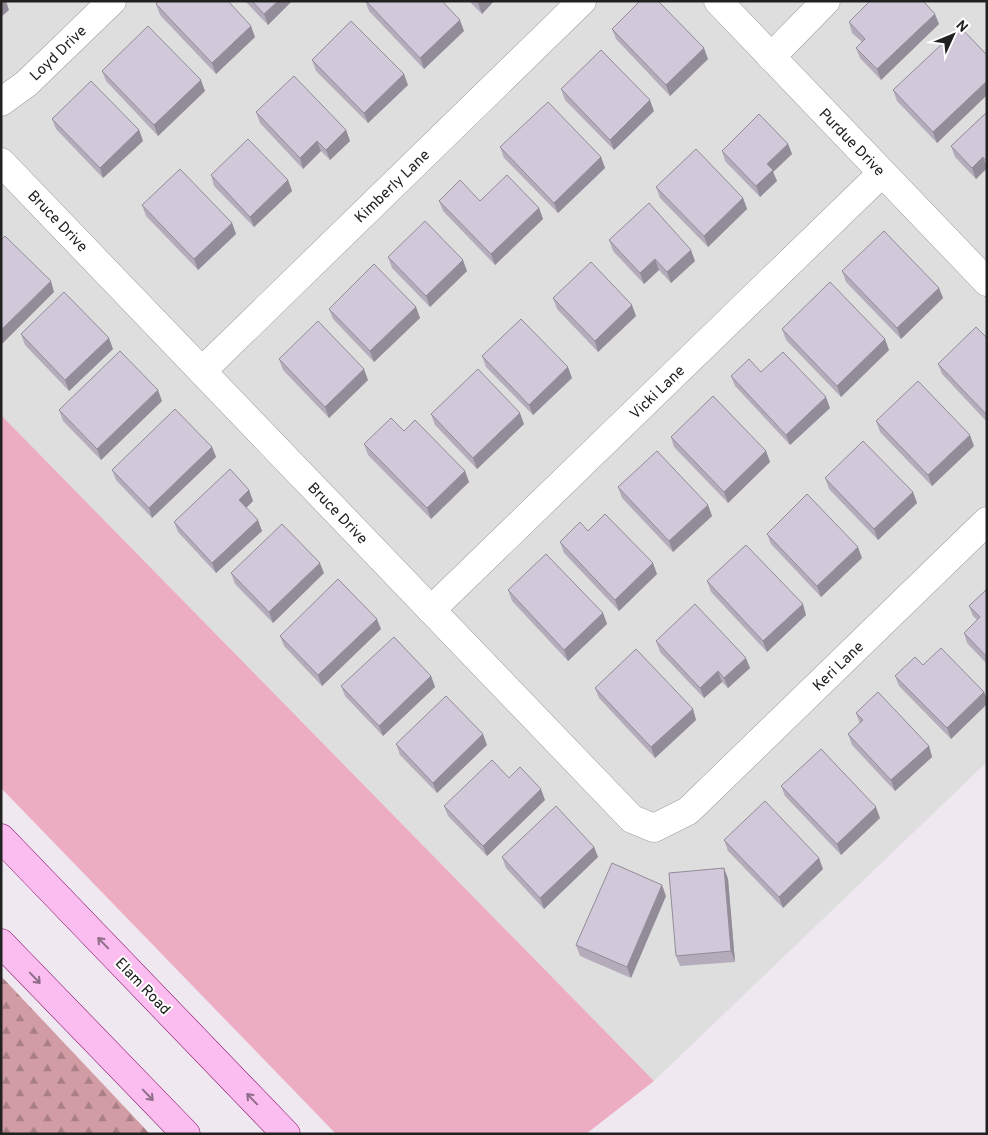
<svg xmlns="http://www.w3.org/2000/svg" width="988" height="1135" font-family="Overpass,sans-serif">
<defs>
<pattern id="forest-firs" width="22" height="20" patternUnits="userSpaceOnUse" patternTransform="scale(1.25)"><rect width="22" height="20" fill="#d19ca4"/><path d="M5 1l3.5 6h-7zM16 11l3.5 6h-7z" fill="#a97f85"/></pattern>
</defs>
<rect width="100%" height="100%" fill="#f0e8f1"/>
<!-- residential -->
<path fill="#dededf" d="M1,1H987V762L654,1081L1,415Z"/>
<!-- grass -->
<path fill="#ecadc3" d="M1,415L654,1081L586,1134H336L1,788Z"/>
<!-- forest -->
<path fill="url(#forest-firs)" d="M1,976L150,1134H1Z"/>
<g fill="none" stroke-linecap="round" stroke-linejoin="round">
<defs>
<g id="street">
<path d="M718,1L987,282"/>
<path d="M771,57L826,1"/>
<path d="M1,102L26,84L112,1"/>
<path d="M1,162L632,819L654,828L688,811L987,521"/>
<path d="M202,371L582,1"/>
<path d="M431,610L882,173"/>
</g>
<g id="secondary">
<path d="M1,838L286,1134"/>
<path d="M1,943L186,1134"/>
</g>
</defs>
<!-- street casing -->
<use href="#street" stroke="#9e9e9e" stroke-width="29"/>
<!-- secondary casing -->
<use href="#secondary" stroke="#7e035f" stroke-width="29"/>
<!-- street -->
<use href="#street" stroke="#fff" stroke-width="28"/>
<!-- secondary -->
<use href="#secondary" stroke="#fbbcef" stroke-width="28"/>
</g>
<!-- wall -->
<g fill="#b4acbb">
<path d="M245,1H292L268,25Z"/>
<path d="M365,1H442L464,31L424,69L369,11Z"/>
<path d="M469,1H494L482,14Z"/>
<path d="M156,4L255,37L216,74L160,15Z"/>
<path d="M849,22L939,24L881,80L860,58L856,48L862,42L852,33Z"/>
<path d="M612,29L708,59L670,96L616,39Z"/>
<path d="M987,55V95L937,143L897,101L893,90Z"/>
<path d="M312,60L408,85L368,123L316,71Z"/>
<path d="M102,71L205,91L158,136L106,81Z"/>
<path d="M561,89L654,111L614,150L565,100Z"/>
<path d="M256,112L346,130L350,141L330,160L321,151L303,169L260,123Z"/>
<path d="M987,112V168L976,179L955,157L951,146Z"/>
<path d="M52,119L139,130L143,141L103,178L56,129Z"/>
<path d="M788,144L792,154L773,172L777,181L760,197L725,161L722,151Z"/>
<path d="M500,147L601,157L605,168L558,213L504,158Z"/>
<path d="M211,175L288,180L292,191L254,227L214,186Z"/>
<path d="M656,187L743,198L747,209L708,247L660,198Z"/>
<path d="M439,201H480L539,208L543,219L495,265L443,211Z"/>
<path d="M142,205L232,223L236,234L198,270L146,216Z"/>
<path d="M609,240L695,261L671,283L659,270L644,284L613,251Z"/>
<path d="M388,257L467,271L430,307L392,268Z"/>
<path d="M842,271L939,288L943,298L901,339L846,282Z"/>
<path d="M553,298L636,316L598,352L557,309Z"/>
<path d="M416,307L420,318L374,362L333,319L329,309Z"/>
<path d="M782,329L889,350L841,397L786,340Z"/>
<path d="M21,334L113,349L69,391L25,345Z"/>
<path d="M987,338V422L942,374L938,364Z"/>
<path d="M482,356L572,378L533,415L486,367Z"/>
<path d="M279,359L368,380L329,418L283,370Z"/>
<path d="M761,372L830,408L790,445L735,386L731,376Z"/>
<path d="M162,401L101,460L63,421L59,410Z"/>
<path d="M431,414L524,424L477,469L435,425Z"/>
<path d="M876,421L974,446L932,486L880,432Z"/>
<path d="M404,431L465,471L469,482L431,519L368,455L364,444Z"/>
<path d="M671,437L766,451L770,462L728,503L674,447Z"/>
<path d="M212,447L216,457L152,518L116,480L112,470Z"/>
<path d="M825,478L913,492L917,503L878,540L829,489Z"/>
<path d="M618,487L708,505L712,516L673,552L622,498Z"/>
<path d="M249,490L253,501L246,508L262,531L216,573L178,532L174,522Z"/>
<path d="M588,531L657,574L619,611L564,553L560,542Z"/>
<path d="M767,534L862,558L821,597L771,544Z"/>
<path d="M231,573H324L273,623L235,584Z"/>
<path d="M707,581L806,615L767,652L711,592Z"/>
<path d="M987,589V664L967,643L964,633L977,620L973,616L969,606Z"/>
<path d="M508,590L603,613L607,624L568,661L512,601Z"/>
<path d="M381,629L322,686L284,646L280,636Z"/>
<path d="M656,641L750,668L728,688L722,682L704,698L660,652Z"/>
<path d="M923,665L984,692L987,699V704L951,739L899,686L895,676Z"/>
<path d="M431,676L435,687L383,736L345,696L341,686Z"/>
<path d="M595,688L693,709L696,720L655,758L599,698Z"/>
<path d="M856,713L929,746L932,757L895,791L852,745L848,734L860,724Z"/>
<path d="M396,744L487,745L437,793L400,755Z"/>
<path d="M509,778L545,800L487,856L448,816L444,806Z"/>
<path d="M781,786L880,818L841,855L785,796Z"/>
<path d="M724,840L823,869L783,908L728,851Z"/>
<path d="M594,847L598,857L544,909L506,868L502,857Z"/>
<path d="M724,868L728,879L735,962L680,966L676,956Z"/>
<path d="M666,896L631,978L580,956L576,945Z"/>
</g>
<!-- shaded-wall -->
<g fill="#928c98">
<path d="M3,1H6L9,10L1,17V3Z"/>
<path d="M278,1H292L268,25L264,14Z"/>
<path d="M480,1H494L482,14L478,3Z"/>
<path d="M935,14L939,24L881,80L877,69Z"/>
<path d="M460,20L464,31L424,69L420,58Z"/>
<path d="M251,26L255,37L216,74L212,63Z"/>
<path d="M704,48L708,59L670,96L666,85Z"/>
<path d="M404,74L408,85L368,123L364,113Z"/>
<path d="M201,80L205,91L158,136L154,125Z"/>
<path d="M987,81V95L937,143L933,132Z"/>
<path d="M650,100L654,111L614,150L610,140Z"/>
<path d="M139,130L143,141L103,178L100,168Z"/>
<path d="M346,130L350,141L330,160L326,150Z"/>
<path d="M317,141L321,151L303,169L300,158Z"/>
<path d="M788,144L792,154L773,172L777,181L760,197L756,186L767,164Z"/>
<path d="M601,157L605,168L558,213L554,203Z"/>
<path d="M983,157L987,168L976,179L972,168Z"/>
<path d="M288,180L292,191L254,227L250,217Z"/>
<path d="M743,198L747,209L708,247L704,236Z"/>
<path d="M539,208L543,219L495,265L491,254Z"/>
<path d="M232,223L236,234L198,270L194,259Z"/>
<path d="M691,250L695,261L671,283L667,272Z"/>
<path d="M655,259L659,270L644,284L640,273Z"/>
<path d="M463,260L467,271L430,307L426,296Z"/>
<path d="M51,281L54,292L1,345V330Z"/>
<path d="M939,288L943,298L901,339L897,328Z"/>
<path d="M632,305L636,316L598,352L595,341Z"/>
<path d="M416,307L420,318L374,362L370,351Z"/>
<path d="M109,338L113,349L69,391L65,380Z"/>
<path d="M885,339L889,350L841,397L837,386Z"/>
<path d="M568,367L572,378L533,415L529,405Z"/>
<path d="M364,369L368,380L329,418L325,407Z"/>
<path d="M158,390L162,401L101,460L97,449Z"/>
<path d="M826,397L830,408L790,445L786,435Z"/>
<path d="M520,413L524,424L477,469L473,458Z"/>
<path d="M970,435L974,446L932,486L928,475Z"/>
<path d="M212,447L216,457L152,518L149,508Z"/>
<path d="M766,451L770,462L728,503L724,492Z"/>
<path d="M465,471L469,482L431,519L427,508Z"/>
<path d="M249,490L253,501L243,511L239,500Z"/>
<path d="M913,492L917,503L878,540L874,529Z"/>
<path d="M708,505L712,516L673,552L669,541Z"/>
<path d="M258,520L262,531L216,573L212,563Z"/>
<path d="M858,547L862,558L821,597L817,586Z"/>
<path d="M320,563L324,573L273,623L269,612Z"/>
<path d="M653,563L657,574L619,611L615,600Z"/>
<path d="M803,604L806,615L767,652L763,641Z"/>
<path d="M603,613L607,624L568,661L564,650Z"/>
<path d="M377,619L381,629L322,686L318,675Z"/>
<path d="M746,658L750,668L728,688L724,678Z"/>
<path d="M718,671L722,682L704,698L700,688Z"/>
<path d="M431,676L435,687L383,736L379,726Z"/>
<path d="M984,692L987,699V704L951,739L947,728Z"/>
<path d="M693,709L696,720L655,758L651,747Z"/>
<path d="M483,734L487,745L437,793L433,783Z"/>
<path d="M929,746L932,757L895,791L891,780Z"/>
<path d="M541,789L545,800L487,856L483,846Z"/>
<path d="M876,807L880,818L841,855L837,844Z"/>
<path d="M594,847L598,857L544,909L540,898Z"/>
<path d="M819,858L823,869L783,908L779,897Z"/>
<path d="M724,868L728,879L735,962L731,951Z"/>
<path d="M662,885L666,896L631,978L627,967Z"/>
</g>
<!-- building -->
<g fill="#d1c8d9" stroke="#928c98">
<path d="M158,1H228L251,26L212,63L156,4Z"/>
<path d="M252,1H278L264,14Z"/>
<path d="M366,1H442L460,20L420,58Z"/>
<path d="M640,1H658L704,48L666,85L612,29Z"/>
<path d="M870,1H923L935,14L877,69L856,48L865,39L849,22Z"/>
<path d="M351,21L404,74L364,113L312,60Z"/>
<path d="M148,26L201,80L154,125L102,71Z"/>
<path d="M960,27L987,55V81L933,132L893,90Z"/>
<path d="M601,50L650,100L610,140L561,89Z"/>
<path d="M294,76L346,130L326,150L317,141L300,158L256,112Z"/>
<path d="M91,81L139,130L100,168L52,119Z"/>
<path d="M548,102L601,157L554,203L500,147Z"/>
<path d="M987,112V161L983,157L972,168L951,146Z"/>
<path d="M759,114L788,144L767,164L773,170L756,186L722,151Z"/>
<path d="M248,139L288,180L250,217L211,175Z"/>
<path d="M696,149L743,198L704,236L656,187Z"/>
<path d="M180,169L232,223L194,259L142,205Z"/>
<path d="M507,175L539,208L491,254L439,201L460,180L480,201Z"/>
<path d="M649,203L691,250L667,272L655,259L640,273L609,240Z"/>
<path d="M425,221L463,260L426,296L388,257Z"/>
<path d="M884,231L939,288L897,328L842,271Z"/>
<path d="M5,236L51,281L1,330V240Z"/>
<path d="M591,262L632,305L595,341L553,298Z"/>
<path d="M374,264L416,307L370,351L329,309Z"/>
<path d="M830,282L885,339L837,386L782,329Z"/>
<path d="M64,292L109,338L65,380L21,334Z"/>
<path d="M521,319L568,367L529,405L482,356Z"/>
<path d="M318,321L364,369L325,407L279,359Z"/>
<path d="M976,327L987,338V415L938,364Z"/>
<path d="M120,351L158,390L97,449L59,410Z"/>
<path d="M783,352L826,397L786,435L731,376L749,359L761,372Z"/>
<path d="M478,369L520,413L473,458L431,414Z"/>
<path d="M918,381L970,435L928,475L876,421Z"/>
<path d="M713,396L766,451L724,492L671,437Z"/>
<path d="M175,409L212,447L149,508L112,470Z"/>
<path d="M391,418L404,431L415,420L465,471L427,508L364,444Z"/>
<path d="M863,441L913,492L874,529L825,478Z"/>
<path d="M657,451L708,505L669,541L618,487Z"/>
<path d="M230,469L249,490L239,500L258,520L212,563L174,522Z"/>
<path d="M807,494L858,547L817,586L767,534Z"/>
<path d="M605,514L653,563L615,600L560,542L580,522L588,531Z"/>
<path d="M282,524L320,563L269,612L231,573Z"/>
<path d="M746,545L803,604L763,641L707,581Z"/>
<path d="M546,554L603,613L564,650L508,590Z"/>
<path d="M338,579L377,619L318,675L280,636Z"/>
<path d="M987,589V657L964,633L980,617L969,606Z"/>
<path d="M695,604L746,658L724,678L718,671L700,688L656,641Z"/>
<path d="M394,637L431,676L379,726L341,686Z"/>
<path d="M941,648L984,692L947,728L895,676L915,657L923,665Z"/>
<path d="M636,649L693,709L651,747L595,688Z"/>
<path d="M878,692L929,746L891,780L848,734L863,720L856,713Z"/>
<path d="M446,696L483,734L433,783L396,744Z"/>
<path d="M821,749L876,807L837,844L781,786Z"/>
<path d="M492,760L509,778L520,767L541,789L483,846L444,806Z"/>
<path d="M765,801L819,858L779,897L724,840Z"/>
<path d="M556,806L594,847L540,898L502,857Z"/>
<path d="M612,863L662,885L627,967L576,945Z"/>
<path d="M724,868L731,951L676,956L669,873Z"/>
</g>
<!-- one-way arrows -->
<defs><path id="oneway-shaft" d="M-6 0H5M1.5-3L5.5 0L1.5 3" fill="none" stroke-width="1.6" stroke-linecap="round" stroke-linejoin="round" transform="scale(1.25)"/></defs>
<g stroke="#8e6e88">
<use href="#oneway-shaft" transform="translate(103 943) rotate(-134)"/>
<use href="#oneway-shaft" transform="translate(35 978) rotate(46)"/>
<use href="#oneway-shaft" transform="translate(148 1095) rotate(46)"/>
<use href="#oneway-shaft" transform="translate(252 1099) rotate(-134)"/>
</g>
<g text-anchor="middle" stroke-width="4" stroke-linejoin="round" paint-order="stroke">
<!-- street labels -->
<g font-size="15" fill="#212121" stroke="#fff">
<text transform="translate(58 53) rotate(-44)" y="5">Loyd Drive</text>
<text transform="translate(852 142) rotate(46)" y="5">Purdue Drive</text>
<text transform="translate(392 186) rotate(-44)" y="5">Kimberly Lane</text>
<text transform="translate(58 221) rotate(46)" y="5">Bruce Drive</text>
<text transform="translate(657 392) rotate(-44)" y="5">Vicki Lane</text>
<text transform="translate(338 513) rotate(46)" y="5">Bruce Drive</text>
<text transform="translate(838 666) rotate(-44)" y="5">Keri Lane</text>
<text transform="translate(143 986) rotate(46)" y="5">Elam Road</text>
</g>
</g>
<!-- border -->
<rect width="988" height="1135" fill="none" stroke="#212121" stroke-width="5"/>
<!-- north arrow -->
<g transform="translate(953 35) rotate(46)" stroke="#ffffff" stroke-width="4" paint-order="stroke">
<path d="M0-4L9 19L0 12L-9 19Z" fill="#212121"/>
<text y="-8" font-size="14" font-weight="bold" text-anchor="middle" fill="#212121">N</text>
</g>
</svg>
